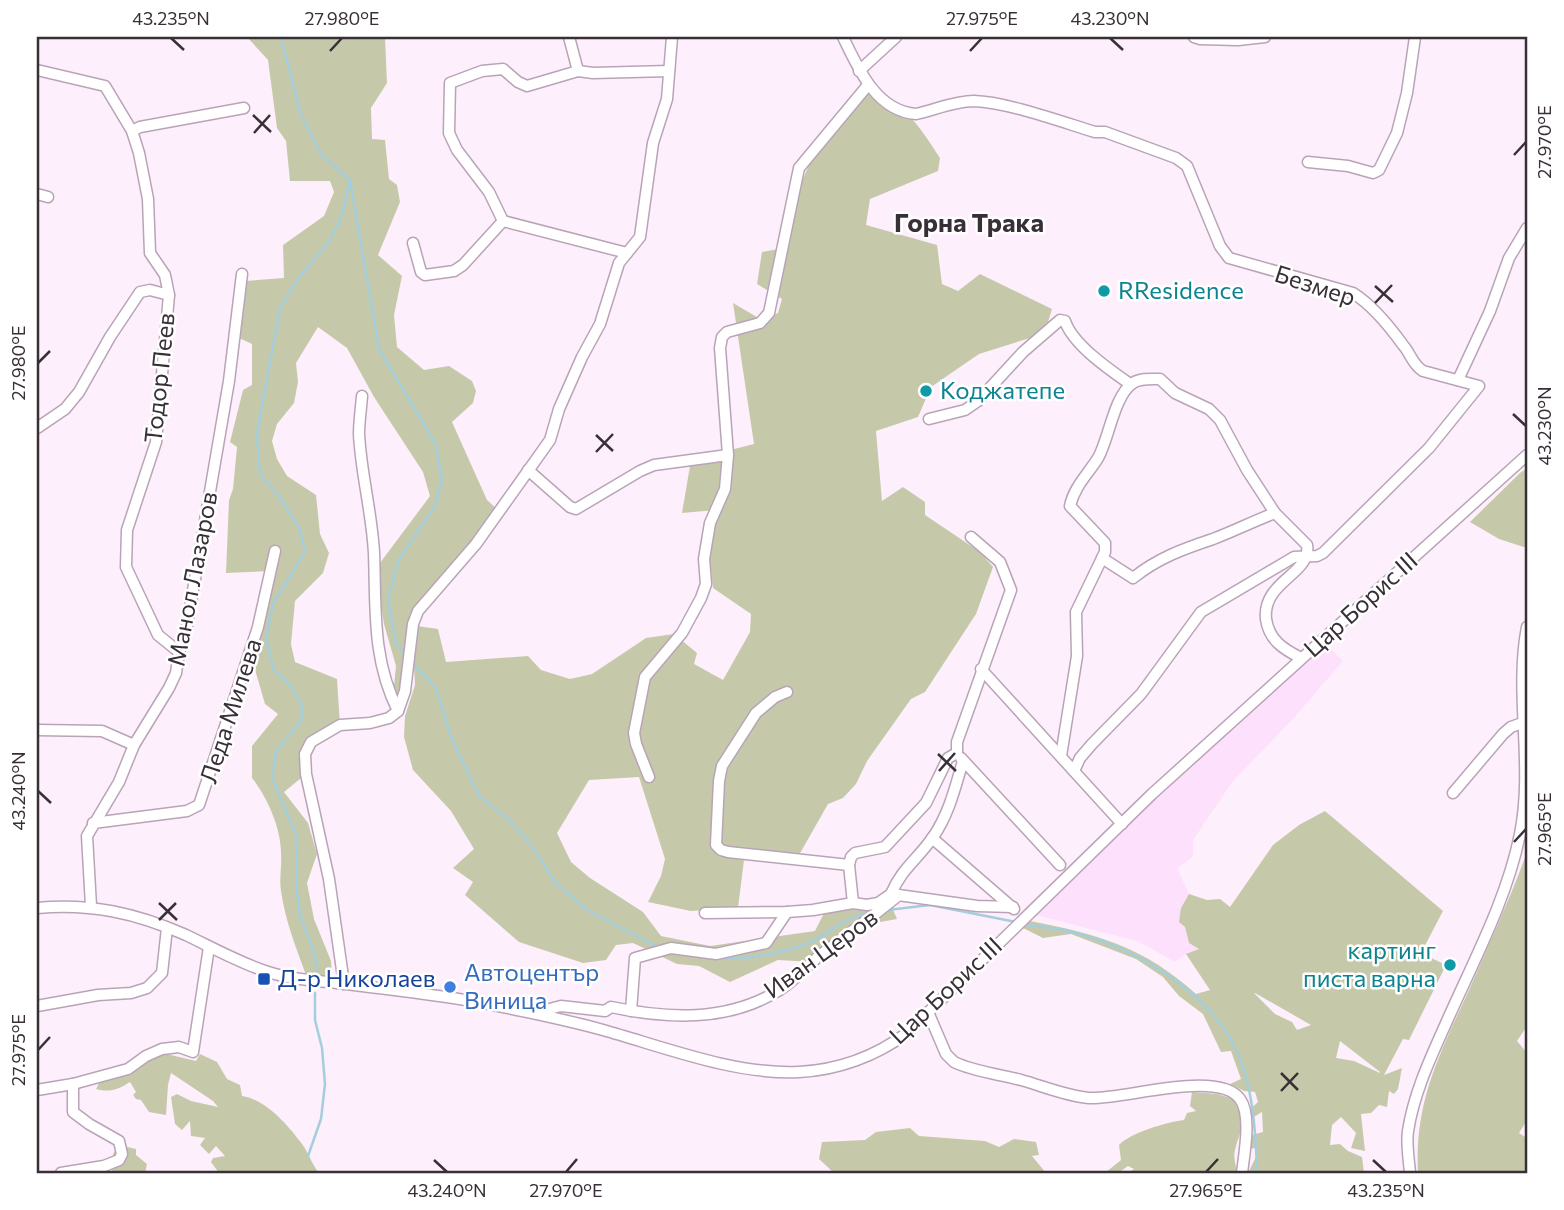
<svg xmlns="http://www.w3.org/2000/svg" width="1564" height="1210" font-family="Commissioner,sans-serif">
<rect width="100%" height="100%" fill="#fdf0fc"/>
<!-- built -->
<path fill="#fde0fb" d="M1325,643L1343,661L1292,720L1233,781L1193,840V857L1177,868L1189,894L1181,908L1189,943L1199,949L1186,954L1175,962L1137,941L1036,915L1220,738Z"/>
<!-- green -->
<g fill="#c6c9a9" fill-rule="evenodd">
<path d="M247,37H385L387,83L371,108L372,139L385,140L389,179L397,185L400,202L378,255L402,276L394,315L397,347L424,370L449,366L472,381L476,391L473,403L452,422L487,500L498,510L418,611L402,704L393,695L396,666L384,624L379,592L380,563L430,496L423,472L374,397L347,348L318,327L296,363L298,382L294,403L277,424L272,441L277,459L287,476L316,495L320,534L329,553L323,573L295,601L291,644L295,662L337,679L340,725L311,742L306,774L284,792L308,823L317,854L307,883L314,919L331,961L332,977L306,975C296,948 285,920 281,891C279,879 282,866 281,853C281,828 267,797 252,778V746L278,714L265,704L249,649L270,571L226,573L229,500L233,489L237,447L230,442L243,390L252,385V344L239,338L246,281L284,278L283,245L324,216L334,192L330,181H290L286,141L277,128L268,60Z"/>
<path d="M863,88C901,97 920,127 940,158L938,171L870,199L866,225L937,245L942,284L958,291L980,274L1052,309L1048,322L1033,337L979,354L931,387L918,417L876,431L882,501L903,487L925,502V515L980,552L993,567L976,614L925,692L911,699L867,761L856,784L843,798L828,804L799,855L745,852L738,908L691,911L648,902L661,876L665,859L639,777L589,780L557,833L571,862L590,878L643,912L661,936L710,946L815,931L827,907L889,900L897,919L869,924L813,962L778,960L730,982L699,966L677,964L633,943L616,945L606,960L583,963L519,942L465,895L473,882L453,868L474,849L451,811L413,770L404,737L405,716L415,685L413,647L417,626L438,629L446,662L528,656L541,670L570,679L592,674L646,638L674,634L697,653L694,664L723,680L750,632L751,614L713,588L710,559L716,510L682,513L691,460L754,444L733,303L762,320L778,313L782,299L757,284L762,252L784,248L793,201L818,145Z"/>
<path d="M1527,469V548L1499,539L1470,522L1521,472Z"/>
<path d="M1325,811L1443,911L1421,953L1446,965L1409,1040L1403,1039L1384,1075L1402,1068L1398,1089L1394,1094L1389,1091L1387,1107L1379,1105L1371,1113L1361,1114L1365,1151L1351,1148L1356,1133L1341,1117L1332,1125L1330,1145L1340,1144L1348,1151L1362,1157L1364,1173H1248L1257,1155L1255,1148L1249,1149L1251,1135L1263,1132L1262,1112L1252,1118L1248,1111L1258,1102L1255,1092L1244,1091L1230,1084L1241,1079L1231,1051L1221,1052L1203,1014L1179,996L1163,977L1136,959L1071,934L1043,938L1023,928L1030,921C1098,934 1144,947 1196,994L1210,990L1186,954L1199,949L1189,943L1185,927L1179,922L1181,908L1189,894L1207,900L1220,899L1230,907L1273,845L1299,825ZM1254,993H1255L1311,1025L1297,1030L1292,1022L1275,1014ZM1340,1041L1380,1072V1073L1354,1061L1336,1058Z"/>
<path d="M1527,852V1026L1517,1041L1527,1053V1120L1519,1133L1527,1138V1173H1418C1414,1102 1440,1053 1469,990C1489,944 1510,899 1527,852Z"/>
<path d="M162,1053L196,1061L200,1054L217,1062L227,1079L240,1085L242,1096C265,1099 288,1125 302,1144C309,1153 312,1165 319,1173H219L211,1162L213,1158L225,1156L216,1146L209,1154L200,1145L205,1138L191,1136L190,1121L182,1130L175,1124L171,1097L177,1094L191,1101L218,1107L213,1101L171,1073L168,1085L166,1115L149,1112L141,1100L136,1099L133,1095L136,1092L130,1082C119,1089 110,1093 96,1089L100,1081L126,1076Z"/>
<path d="M1192,1092L1218,1094L1233,1099C1248,1127 1242,1123 1235,1150C1233,1157 1236,1166 1237,1173H1128L1134,1169L1128,1166L1118,1173H1105L1121,1160L1119,1145C1130,1133 1167,1122 1184,1120L1187,1113L1196,1111L1190,1106Z"/>
<path d="M910,1128L919,1136L985,1141L999,1147L1014,1139L1036,1142L1039,1155L1032,1156L1046,1173H834L819,1159L822,1142L865,1140L876,1132Z"/>
<path d="M119,1145L136,1149V1155L147,1164L145,1173H112L113,1154Z"/>
</g>
<g fill="none" stroke-linecap="round" stroke-linejoin="round">
<!-- stream -->
<g stroke="#a4cedb" stroke-width="2.5">
<path d="M281,37L301,115L321,154L350,180L342,215L330,240L295,283L280,309L257,433L260,474L278,495L300,529L305,551L273,604L266,639L274,670L291,686L302,705L301,721L276,751L272,777L297,838L296,883L300,915L314,952L317,971"/>
<path d="M350,180L379,349L436,445L442,480L435,506L398,561L388,600L396,644L406,655"/>
<path d="M412,662L436,688L451,737L479,796L508,819L532,846L554,881L587,910L660,948"/>
<path d="M888,910L930,905L1016,922"/>
<path d="M1022,924C1036,927 1051,927 1064,930C1128,944 1206,987 1235,1048C1253,1083 1256,1134 1257,1173"/>
<path d="M715,958C739,961 783,953 806,944C830,934 842,917 870,913"/>
<path d="M308,1156L321,1119L325,1084L322,1048L315,1020V993"/>
</g>
<defs>
<g id="minor">
<path d="M569,37L578,71"/>
<path d="M843,37C858,68 876,111 916,114C934,110 955,101 974,101C1007,102 1062,122 1095,132H1105L1176,158L1187,166L1220,246L1229,258L1353,293C1372,305 1390,327 1403,345C1411,354 1412,364 1423,371L1479,386L1429,448L1323,553L1317,556L1294,557L1201,612L1141,694L1092,744L1080,758L1074,771"/>
<path d="M1194,37L1200,39L1238,40L1265,37"/>
<path d="M37,70L105,86L132,131L139,153L148,199L150,253L165,275L169,295L156,442L127,530L126,567L158,635L179,652"/>
<path d="M859,71L896,37"/>
<path d="M132,131L140,127L244,108"/>
<path d="M1308,162L1348,166L1373,173L1379,170L1397,133L1407,93L1415,37"/>
<path d="M37,194L48,197"/>
<path d="M503,221L489,192L457,150L449,133L450,83L482,71L503,69L518,82L527,86L578,71L593,73L669,71"/>
<path d="M413,243L421,272L425,275L454,271L463,265L503,221L627,253"/>
<path d="M1458,380L1490,311L1509,258L1527,228"/>
<path d="M362,396C361,409 359,422 359,434C361,474 372,513 374,553C376,609 372,659 398,711"/>
<path d="M929,419L965,410L978,401L1023,352L1060,320L1065,321C1073,345 1110,370 1130,384"/>
<path d="M37,428L65,409L79,392L110,337L140,292L150,290L169,295"/>
<path d="M528,470L570,507L576,509L640,471L654,465L728,455"/>
<path d="M1102,558L1133,578C1158,558 1183,549 1213,539C1234,531 1254,521 1275,513"/>
<path d="M981,669L1122,824"/>
<path d="M787,692L775,697L756,713L722,766L719,781L716,845L721,850L728,852L849,865"/>
<path d="M37,730L102,731L134,745"/>
<path d="M957,753V742L1011,590L1000,562L971,537"/>
<path d="M1061,756L1077,656L1076,612L1105,552V543L1070,506C1074,487 1088,474 1098,458C1109,439 1114,395 1133,383C1140,378 1152,379 1160,379L1175,393L1209,409L1220,420L1247,470L1275,513L1307,545C1312,574 1262,581 1266,619C1269,640 1283,649 1301,658"/>
<path d="M961,758L1060,865"/>
<path d="M649,777L636,744L634,733L645,677L682,633L701,598L706,584L704,559L710,523L725,489L728,455L720,348L722,337L727,332L760,323L769,313L799,168L868,85"/>
<path d="M1453,793L1503,734L1511,727L1525,722"/>
<path d="M93,823L187,811L199,805L258,627L275,551"/>
<path d="M932,838L1014,909"/>
<path d="M891,894C902,868 918,859 933,837C949,814 955,788 963,761"/>
<path d="M853,903L849,865L851,857L855,853L885,847L926,803L948,758L957,753"/>
<path d="M91,906L87,836L119,782L134,745L169,688L176,673L179,652L185,637L229,381L242,274"/>
<path d="M37,908C91,903 136,913 186,935C213,948 240,963 268,972C294,980 320,981 347,984C392,990 438,995 483,1003C523,1011 564,1019 603,1030C664,1047 735,1075 799,1072C838,1070 876,1056 907,1033L1152,794L1527,455"/>
<path d="M705,913L787,912L813,910L853,903L867,905L878,903L891,894L977,906L1013,907"/>
<path d="M344,984L329,879L306,774L305,754L311,742L340,725L370,723L389,718L398,711L405,691L413,624L418,611L476,544L550,440L559,409L582,357L600,324L619,263L640,237L653,143L667,99L672,37"/>
<path d="M37,1006L98,995L131,993L147,988L162,973L167,928"/>
<path d="M631,1011L635,958L671,948L716,954L766,943L787,912"/>
<path d="M928,1012L946,1054L954,1062C975,1072 999,1074 1021,1080C1043,1086 1066,1096 1089,1098C1123,1100 1218,1069 1240,1099C1252,1115 1244,1155 1242,1173"/>
<path d="M534,1013L561,1006L605,1011L611,1007C668,1019 726,1022 778,991C794,982 807,965 823,953C849,934 874,915 899,895"/>
<path d="M37,1090L73,1084L128,1069L146,1056L162,1049L179,1047L193,1052L209,947"/>
<path d="M61,1173L104,1166L119,1160L122,1154L119,1141L89,1124L73,1112V1084"/>
<path d="M1410,1173C1409,1160 1406,1144 1408,1131C1414,1092 1431,1057 1447,1021C1474,960 1507,899 1520,834C1534,765 1514,694 1527,627"/>
</g>
</defs>
<!-- minor casing -->
<use href="#minor" stroke="#b9a4b7" stroke-width="13"/>
<!-- minor -->
<use href="#minor" stroke="#fff" stroke-width="10"/>
</g>
<!-- ticks -->
<path fill="none" stroke="#382f37" stroke-width="2.5" d="M171,38L184,50M1110,38L1123,50M330,51L342,38M970,51L982,38M253,115L271,132M254,133L270,115M1514,155L1526,142M1375,286L1393,302M1375,303L1392,285M38,363L50,351M1513,414L1526,426M596,435L613,451M596,452L613,434M938,754L956,771M939,771L955,753M38,791L51,803M1514,842L1526,829M159,903L177,920M159,920L176,903M38,1050L50,1037M1281,1073L1298,1090M1281,1091L1298,1073M434,1160L447,1172M1373,1160L1386,1172M566,1172L577,1159M1206,1172L1218,1159"/>
<!-- markers -->
<g fill="#0f9aa8" stroke="#fff" stroke-width="2.5">
<circle cx="1104" cy="291" r="7"/>
<circle cx="926" cy="391" r="7"/>
<circle cx="1450" cy="965" r="7"/>
</g>
<rect fill="#1a4fb4" stroke="#fff" stroke-width="2.5" x="257" y="972" width="14" height="14" rx="3.5"/>
<circle fill="#3f7fe0" stroke="#fff" stroke-width="2.5" cx="450" cy="987" r="7"/>
<g text-anchor="middle" stroke-width="5" stroke-linejoin="round" paint-order="stroke">
<!-- street labels -->
<g font-size="24" fill="#382f37" stroke="#fff">
<text transform="translate(1315 286) rotate(18)" y="8">Безмер</text>
<text transform="translate(160 378) rotate(-84)" y="8">Тодор Пеев</text>
<text transform="translate(193 579) rotate(-79)" y="8">Манол Лазаров</text>
<text transform="translate(1361 605) rotate(-42)" y="8">Цар Борис III</text>
<text transform="translate(231 711) rotate(-72)" y="8">Леда Милева</text>
<text transform="translate(821 954) rotate(-36)" y="8">Иван Церов</text>
<text transform="translate(946 991) rotate(-43)" y="8">Цар Борис III</text>
</g>
<!-- culture labels -->
<g font-size="24" fill="#0d838f" stroke="#fff" text-anchor="start">
<text x="1118" y="299">RResidence</text>
<text x="940" y="399">Коджатепе</text>
<text x="1436" y="959" text-anchor="end">картинг<tspan x="1436" dy="28">писта варна</tspan></text>
</g>
<!-- shop labels -->
<g font-size="24" fill="#366cbe" stroke="#fff" text-anchor="start">
<text x="464" y="981">Автоцентър<tspan x="464" dy="28">Виница</tspan></text>
</g>
<!-- transit labels -->
<g font-size="24" fill="#164399" stroke="#fff" text-anchor="start">
<text x="278" y="987">Д-р Николаев</text>
</g>
<!-- neighbourhood labels -->
<g font-size="26" font-weight="bold" fill="#382f37" stroke="#fff">
<text x="969" y="232">Горна Трака</text>
</g>
</g>
<!-- border -->
<rect width="1564" height="1210" fill="none" stroke="#ffffff" stroke-width="77"/>
<rect x="38" y="38" width="1488" height="1134" fill="none" stroke="#382f37" stroke-width="2.5"/>
<g font-size="18" text-anchor="middle" fill="#382f37">
<text x="171" y="25">43.235°N</text>
<text x="342" y="25">27.980°E</text>
<text x="982" y="25">27.975°E</text>
<text x="1110" y="25">43.230°N</text>
<text transform="translate(1545 142) rotate(-90)" y="6">27.970°E</text>
<text transform="translate(19 363) rotate(-90)" y="6">27.980°E</text>
<text transform="translate(1545 426) rotate(-90)" y="6">43.230°N</text>
<text transform="translate(19 791) rotate(-90)" y="6">43.240°N</text>
<text transform="translate(1545 829) rotate(-90)" y="6">27.965°E</text>
<text transform="translate(19 1050) rotate(-90)" y="6">27.975°E</text>
<text x="447" y="1197">43.240°N</text>
<text x="566" y="1197">27.970°E</text>
<text x="1206" y="1197">27.965°E</text>
<text x="1386" y="1197">43.235°N</text>
</g>
</svg>
